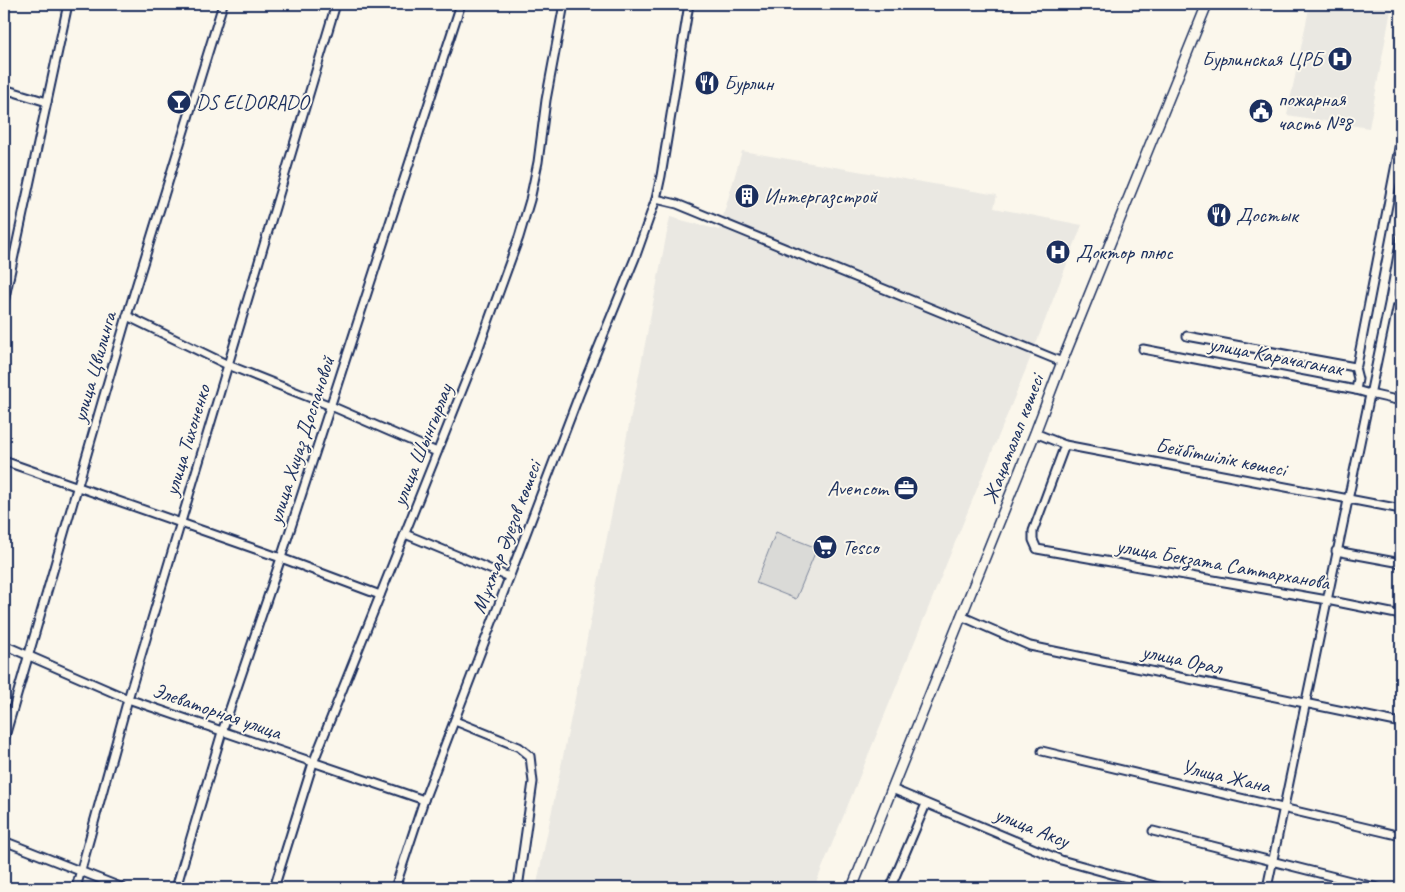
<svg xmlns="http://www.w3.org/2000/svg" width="1405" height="892" font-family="Caveat,sans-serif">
<rect width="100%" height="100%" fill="#fbf7ec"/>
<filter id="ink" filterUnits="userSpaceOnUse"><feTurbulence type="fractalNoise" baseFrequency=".02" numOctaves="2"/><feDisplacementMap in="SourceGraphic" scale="10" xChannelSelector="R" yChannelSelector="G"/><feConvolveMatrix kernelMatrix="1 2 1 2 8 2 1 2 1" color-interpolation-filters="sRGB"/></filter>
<g filter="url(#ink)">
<!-- built -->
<g fill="#eae8e2">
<path d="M1310,4H1392L1369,128L1287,115Z"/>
<path d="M742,151L997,195L994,208L1082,225L1030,359L814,888H536L582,664L670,217L719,230Z"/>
</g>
<!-- green -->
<path fill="#dadad7" stroke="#7a849a" d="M776,532L817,548L796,599L756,583Z"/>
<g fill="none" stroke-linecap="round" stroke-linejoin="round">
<defs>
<g id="minor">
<path d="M4,89L47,102"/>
<path d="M656,199L677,204L1062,362"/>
<path d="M1390,299L1401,301"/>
<path d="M4,302L68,4"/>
<path d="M127,316L228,365L331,406L437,452"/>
<path d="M1187,336L1355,367"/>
<path d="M1143,349L1356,390L1370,394L1401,401"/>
<path d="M1356,390L1358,379L1355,367L1357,365L1401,138"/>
<path d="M1035,433L1065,445L1401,509"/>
<path d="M1065,445L1033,531V540L1037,549L1327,600L1401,615"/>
<path d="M4,461L281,558L380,595"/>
<path d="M405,534L509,577"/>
<path d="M1336,551L1401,563"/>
<path d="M961,616L1030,646L1401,723"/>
<path d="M4,645L128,699L424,800"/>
<path d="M455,721L519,747L530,756L533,782L518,888"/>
<path d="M4,740L127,316L223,4"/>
<path d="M1042,751L1401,836"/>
<path d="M892,789L1061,860L1162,888"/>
<path d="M1153,831L1378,888"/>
<path d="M4,841L123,888"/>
<path d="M76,888L128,699L336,4"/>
<path d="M176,888L222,732L281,558L461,4"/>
<path d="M274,888L313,763L475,358L519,237L530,200L538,162L546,100L564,4"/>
<path d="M395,888L424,800L579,395L635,258L656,199L661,176L689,4"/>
<path d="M894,888L892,884L926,804"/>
<path d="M1267,888L1390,299L1401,238"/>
</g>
<path id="major" d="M852,888L1035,433L1062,362L1207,4"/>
</defs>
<!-- minor casing -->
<use href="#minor" stroke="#1b2f5e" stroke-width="11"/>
<!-- major casing -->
<use href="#major" stroke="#1b2f5e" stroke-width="12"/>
<!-- minor -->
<use href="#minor" stroke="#fbf7ec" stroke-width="7"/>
<!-- major -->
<use href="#major" stroke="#fbf7ec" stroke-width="9"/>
</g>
</g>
<!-- icons -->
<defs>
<symbol id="hospital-disc" viewBox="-11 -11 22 22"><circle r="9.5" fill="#1b2f5e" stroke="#fbf7ec"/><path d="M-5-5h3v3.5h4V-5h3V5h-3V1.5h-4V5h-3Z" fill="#fff"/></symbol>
<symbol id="restaurant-disc" viewBox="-11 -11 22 22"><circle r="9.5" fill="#1b2f5e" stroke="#fbf7ec"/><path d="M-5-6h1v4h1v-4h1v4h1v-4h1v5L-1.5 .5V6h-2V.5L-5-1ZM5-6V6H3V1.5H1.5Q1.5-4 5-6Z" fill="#fff"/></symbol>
<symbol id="bar-disc" viewBox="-11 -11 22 22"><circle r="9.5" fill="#1b2f5e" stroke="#fbf7ec"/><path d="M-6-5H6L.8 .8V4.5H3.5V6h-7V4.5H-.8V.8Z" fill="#fff"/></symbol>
<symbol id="civic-disc" viewBox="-11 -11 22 22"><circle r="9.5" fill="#1b2f5e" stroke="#fbf7ec"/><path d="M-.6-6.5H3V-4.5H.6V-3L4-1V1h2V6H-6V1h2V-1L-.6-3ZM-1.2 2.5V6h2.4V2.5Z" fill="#fff"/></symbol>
<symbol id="building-disc" viewBox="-11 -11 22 22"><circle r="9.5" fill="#1b2f5e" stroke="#fbf7ec"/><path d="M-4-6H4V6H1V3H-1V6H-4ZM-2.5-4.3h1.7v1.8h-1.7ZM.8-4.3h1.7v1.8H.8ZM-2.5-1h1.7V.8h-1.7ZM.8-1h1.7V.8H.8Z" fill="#fff"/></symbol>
<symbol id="office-disc" viewBox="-11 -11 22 22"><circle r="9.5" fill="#1b2f5e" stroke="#fbf7ec"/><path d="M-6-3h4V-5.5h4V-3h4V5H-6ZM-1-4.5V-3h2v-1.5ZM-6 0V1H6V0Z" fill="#fff"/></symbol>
<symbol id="supermarket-disc" viewBox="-11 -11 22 22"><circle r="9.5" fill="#1b2f5e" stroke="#fbf7ec"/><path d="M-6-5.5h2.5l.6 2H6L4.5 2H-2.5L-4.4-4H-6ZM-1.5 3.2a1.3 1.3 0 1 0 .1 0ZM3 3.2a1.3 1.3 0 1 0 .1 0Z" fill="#fff"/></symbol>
</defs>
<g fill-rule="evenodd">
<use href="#hospital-disc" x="1326" y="45" width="28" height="28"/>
<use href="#restaurant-disc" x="693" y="69" width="28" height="28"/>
<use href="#bar-disc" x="165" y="88" width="28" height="28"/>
<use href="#civic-disc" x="1247" y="97" width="28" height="28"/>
<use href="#building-disc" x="733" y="182" width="28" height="28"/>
<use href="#restaurant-disc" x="1205" y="201" width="28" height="28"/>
<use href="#hospital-disc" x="1044" y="238" width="28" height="28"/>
<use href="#office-disc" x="892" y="474" width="28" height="28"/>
<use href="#supermarket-disc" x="811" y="533" width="28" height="28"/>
</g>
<g text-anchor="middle" stroke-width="4" stroke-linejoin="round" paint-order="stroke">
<!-- poi labels -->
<g font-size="21" fill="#1b2f5e" stroke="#fbf7ec" text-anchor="start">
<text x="1322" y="66" text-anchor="end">Бурлинская ЦРБ</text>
<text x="724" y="90">Бурлин</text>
<text x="1278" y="106">пожарная<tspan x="1278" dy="24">часть №8</tspan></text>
<text x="196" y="109">DS ELDORADO</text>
<text x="764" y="203">Интергазстрой</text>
<text x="1236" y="222">Достык</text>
<text x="1076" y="259">Доктор плюс</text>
<text x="888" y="495" text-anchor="end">Avencom</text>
<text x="842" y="554">Tesco</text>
</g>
<!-- street labels -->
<g font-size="21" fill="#1b2f5e" stroke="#fbf7ec">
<text transform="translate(1276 356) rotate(11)" y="7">улица Карачаганак</text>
<text transform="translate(94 367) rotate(-74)" y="7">улица Цвилинга</text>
<text transform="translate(1013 439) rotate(-69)" y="7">Жаңаталап көшесі</text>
<text transform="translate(187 440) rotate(-73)" y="7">улица Тихоненко</text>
<text transform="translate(301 440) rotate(-72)" y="7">улица Хиуаз Доспановой</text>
<text transform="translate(422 445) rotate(-68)" y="7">улица Шынгырлау</text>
<text transform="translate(1221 457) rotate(11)" y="7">Бейбітшілік көшесі</text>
<text transform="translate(506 537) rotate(-69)" y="7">Мұхтар Әуезов көшесі</text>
<text transform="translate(1223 564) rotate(10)" y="7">улица Бекзата Саттарханова</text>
<text transform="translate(1182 659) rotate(12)" y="7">улица Орал</text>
<text transform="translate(217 711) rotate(19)" y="7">Элеваторная улица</text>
<text transform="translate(1226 776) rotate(13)" y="7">Улица Жана</text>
<text transform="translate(1032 827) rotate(22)" y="7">улица Аксу</text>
</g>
</g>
<!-- margin -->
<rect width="1405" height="892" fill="none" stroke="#fbf7ec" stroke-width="20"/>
<rect x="10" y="10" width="1385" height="872" fill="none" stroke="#1b2f5e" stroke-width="2" filter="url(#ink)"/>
</svg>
